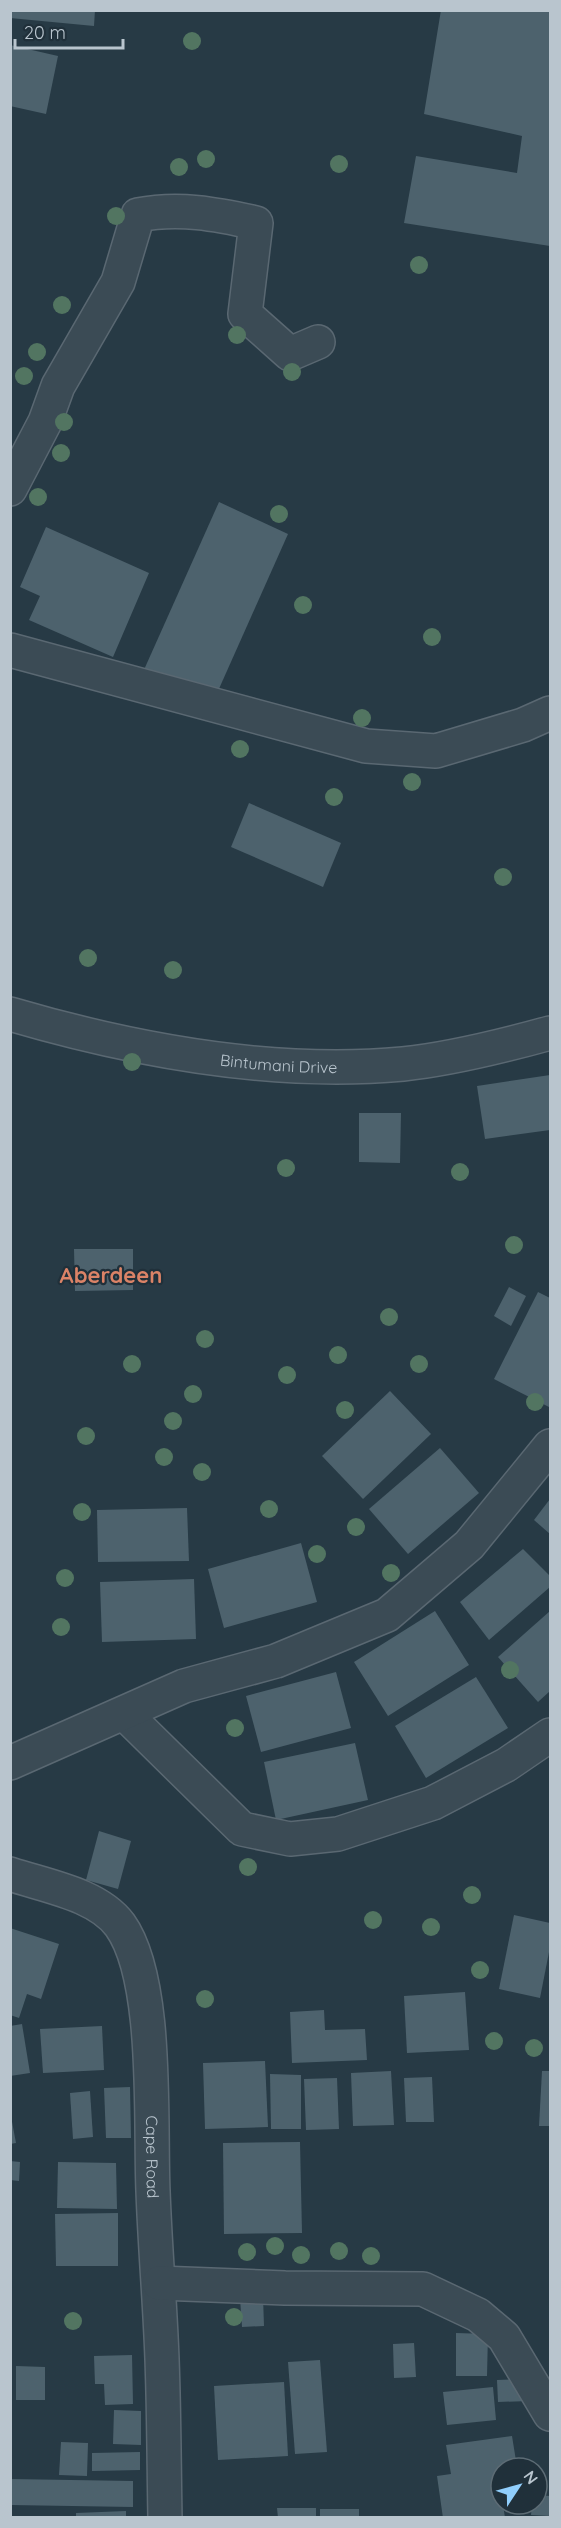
<svg xmlns="http://www.w3.org/2000/svg" width="561" height="2528" font-family="Quicksand,sans-serif">
<rect width="100%" height="100%" fill="#273a45"/>
<!-- building -->
<g fill="#4d626d">
<path d="M10,10H95L94,26L10,18Z"/>
<path d="M441,10H550V246L404,223L416,156L517,173L522,136L424,114Z"/>
<path d="M10,45L58,56L46,114L10,106Z"/>
<path d="M219,502L288,534L218,691L143,672Z"/>
<path d="M46,527L149,573L113,657L29,620L40,596L20,587Z"/>
<path d="M249,803L341,843L323,887L231,847Z"/>
<path d="M550,1075V1130L485,1139L477,1086Z"/>
<path d="M359,1113H401L400,1163L359,1162Z"/>
<path d="M74,1249H133V1290L75,1291Z"/>
<path d="M509,1287L526,1296L511,1326L494,1316Z"/>
<path d="M538,1292L550,1298L549,1407L494,1379Z"/>
<path d="M390,1391L431,1434L363,1499L322,1456Z"/>
<path d="M440,1448L479,1493L408,1554L369,1509Z"/>
<path d="M550,1499V1534L534,1520Z"/>
<path d="M187,1508L189,1561L98,1562L97,1510Z"/>
<path d="M301,1543L317,1602L224,1628L208,1569Z"/>
<path d="M523,1549L550,1576V1587L489,1640L460,1602Z"/>
<path d="M194,1579L196,1639L102,1642L100,1582Z"/>
<path d="M435,1611L469,1665L388,1716L354,1662Z"/>
<path d="M550,1611V1691L538,1702L498,1657Z"/>
<path d="M336,1672L351,1728L261,1752L246,1696Z"/>
<path d="M476,1677L508,1728L426,1778L395,1726Z"/>
<path d="M355,1743L368,1800L276,1820L264,1762Z"/>
<path d="M99,1831L131,1841L118,1889L86,1880Z"/>
<path d="M514,1915L550,1923V1947L540,1998L499,1989Z"/>
<path d="M10,1928L59,1944L41,1999L27,1994L19,2018L10,2015Z"/>
<path d="M465,1992L469,2050L407,2053L404,1996Z"/>
<path d="M324,2010L325,2030L365,2029L367,2060L292,2063L290,2012Z"/>
<path d="M22,2024L30,2073L10,2076V2026Z"/>
<path d="M102,2026L104,2070L43,2073L40,2029Z"/>
<path d="M265,2061L268,2127L205,2129L203,2063Z"/>
<path d="M391,2071L394,2125L353,2126L351,2073Z"/>
<path d="M542,2071H550V2126H539Z"/>
<path d="M270,2074L301,2075V2129H271Z"/>
<path d="M432,2077L434,2122H406L404,2078Z"/>
<path d="M337,2078L339,2129L306,2130L304,2079Z"/>
<path d="M130,2087L131,2138H106L104,2088Z"/>
<path d="M90,2091L93,2137L73,2139L70,2093Z"/>
<path d="M10,2111L16,2143L10,2144Z"/>
<path d="M300,2142L302,2233L224,2234L223,2143Z"/>
<path d="M10,2161L20,2162L19,2181L10,2180Z"/>
<path d="M58,2162L116,2163L117,2209L57,2208Z"/>
<path d="M118,2213V2266H56L55,2214Z"/>
<path d="M263,2297L264,2326L242,2327L240,2298Z"/>
<path d="M456,2333L488,2334L487,2376H456Z"/>
<path d="M414,2343L416,2377L394,2378L393,2344Z"/>
<path d="M132,2355L133,2404L105,2405L104,2384H95L94,2356Z"/>
<path d="M320,2360L327,2452L295,2454L288,2362Z"/>
<path d="M16,2366L45,2367V2400H16Z"/>
<path d="M528,2379L529,2401L498,2402L497,2380Z"/>
<path d="M284,2382L288,2456L218,2460L214,2386Z"/>
<path d="M493,2387L496,2420L447,2425L443,2392Z"/>
<path d="M114,2410L141,2411V2445L113,2444Z"/>
<path d="M512,2436L517,2467L498,2470L505,2518H443L437,2476L451,2474L446,2445Z"/>
<path d="M61,2442L88,2443L87,2476L59,2475Z"/>
<path d="M140,2452V2470L92,2471V2453Z"/>
<path d="M10,2479L133,2481V2507L10,2505Z"/>
<path d="M537,2495L550,2496V2516L531,2515L532,2504H537Z"/>
<path d="M277,2508H316V2518H278Z"/>
<rect x="320" y="2509" width="39" height="9"/>
<path d="M126,2511V2518H76V2513Z"/>
</g>
<g fill="none" stroke-linecap="round" stroke-linejoin="round">
<defs>
<g id="minor">
<path d="M10,489L45,422L58,386L118,282L138,215C179,207 216,214 256,223L245,314L290,354L318,342"/>
<path d="M10,650L366,746L436,751L523,725L550,713"/>
<path id="s1" d="M10,1014C136,1051 271,1076 403,1064C452,1059 503,1046 550,1033"/>
<path d="M125,1714L242,1829L290,1839L338,1834L433,1803L506,1765L550,1735"/>
<path d="M10,1763L184,1686L276,1661L387,1615L469,1545L550,1446"/>
<path id="s2" d="M10,1874C45,1886 97,1894 120,1925C159,1979 150,2123 153,2191C155,2247 160,2303 162,2359C164,2412 164,2465 165,2518"/>
<path d="M159,2283L285,2288L423,2289L478,2315L504,2337L550,2414"/>
</g>
</defs>
<!-- minor casing -->
<use href="#minor" stroke="#5a6872" stroke-width="36"/>
<!-- minor -->
<use href="#minor" stroke="#3b4b55" stroke-width="33"/>
</g>
<!-- trees -->
<g fill="#527561">
<circle cx="192" cy="41" r="9"/>
<circle cx="206" cy="159" r="9"/>
<circle cx="339" cy="164" r="9"/>
<circle cx="179" cy="167" r="9"/>
<circle cx="116" cy="216" r="9"/>
<circle cx="419" cy="265" r="9"/>
<circle cx="62" cy="305" r="9"/>
<circle cx="237" cy="335" r="9"/>
<circle cx="37" cy="352" r="9"/>
<circle cx="292" cy="372" r="9"/>
<circle cx="24" cy="376" r="9"/>
<circle cx="64" cy="422" r="9"/>
<circle cx="61" cy="453" r="9"/>
<circle cx="38" cy="497" r="9"/>
<circle cx="279" cy="514" r="9"/>
<circle cx="303" cy="605" r="9"/>
<circle cx="432" cy="637" r="9"/>
<circle cx="362" cy="718" r="9"/>
<circle cx="240" cy="749" r="9"/>
<circle cx="412" cy="782" r="9"/>
<circle cx="334" cy="797" r="9"/>
<circle cx="503" cy="877" r="9"/>
<circle cx="88" cy="958" r="9"/>
<circle cx="173" cy="970" r="9"/>
<circle cx="132" cy="1062" r="9"/>
<circle cx="286" cy="1168" r="9"/>
<circle cx="460" cy="1172" r="9"/>
<circle cx="514" cy="1245" r="9"/>
<circle cx="389" cy="1317" r="9"/>
<circle cx="205" cy="1339" r="9"/>
<circle cx="338" cy="1355" r="9"/>
<circle cx="132" cy="1364" r="9"/>
<circle cx="419" cy="1364" r="9"/>
<circle cx="287" cy="1375" r="9"/>
<circle cx="193" cy="1394" r="9"/>
<circle cx="535" cy="1402" r="9"/>
<circle cx="345" cy="1410" r="9"/>
<circle cx="173" cy="1421" r="9"/>
<circle cx="86" cy="1436" r="9"/>
<circle cx="164" cy="1457" r="9"/>
<circle cx="202" cy="1472" r="9"/>
<circle cx="269" cy="1509" r="9"/>
<circle cx="82" cy="1512" r="9"/>
<circle cx="356" cy="1527" r="9"/>
<circle cx="317" cy="1554" r="9"/>
<circle cx="391" cy="1573" r="9"/>
<circle cx="65" cy="1578" r="9"/>
<circle cx="61" cy="1627" r="9"/>
<circle cx="510" cy="1670" r="9"/>
<circle cx="235" cy="1728" r="9"/>
<circle cx="248" cy="1867" r="9"/>
<circle cx="472" cy="1895" r="9"/>
<circle cx="373" cy="1920" r="9"/>
<circle cx="431" cy="1927" r="9"/>
<circle cx="480" cy="1970" r="9"/>
<circle cx="205" cy="1999" r="9"/>
<circle cx="494" cy="2041" r="9"/>
<circle cx="534" cy="2048" r="9"/>
<circle cx="275" cy="2246" r="9"/>
<circle cx="339" cy="2251" r="9"/>
<circle cx="247" cy="2252" r="9"/>
<circle cx="301" cy="2255" r="9"/>
<circle cx="371" cy="2256" r="9"/>
<circle cx="234" cy="2317" r="9"/>
<circle cx="73" cy="2321" r="9"/>
</g>
<g text-anchor="middle" stroke-width="4.5" stroke-linejoin="round" paint-order="stroke">
<!-- street labels -->
<g font-size="16" fill="#b9c5ce" stroke="#20303a">
<text dy="6" stroke="none"><textPath href="#s1" startOffset="274">Bintumani Drive</textPath></text>
<text dy="6" stroke="none"><textPath href="#s2" startOffset="360">Cape Road</textPath></text>
</g>
<!-- district labels -->
<g font-size="22" font-weight="bold" fill="#db8367" stroke="#20303a">
<text x="111" y="1283">Aberdeen</text>
</g>
</g>
<!-- border -->
<rect width="561" height="2528" fill="none" stroke="#b9c5ce" stroke-width="24"/>
<!-- north arrow -->
<g transform="translate(519 2486) rotate(54)"><circle r="28" fill="#20303a" stroke="#5d6c75" stroke-width="1.5"/>
<path d="M0-4.5L10 22L0 15L-10 22Z" fill="#90cefc"/>
<text y="-9" font-size="16" font-weight="bold" text-anchor="middle" fill="#b9c5ce">N</text>
</g>
<!-- scale -->
<path d="M15 39v9h108v-9" fill="none" stroke="#b9c5ce" stroke-width="3"/>
<text x="24" y="39" font-size="18" fill="#b9c5ce" stroke="#20303a" stroke-width="4.5" paint-order="stroke">20 m</text>
</svg>
